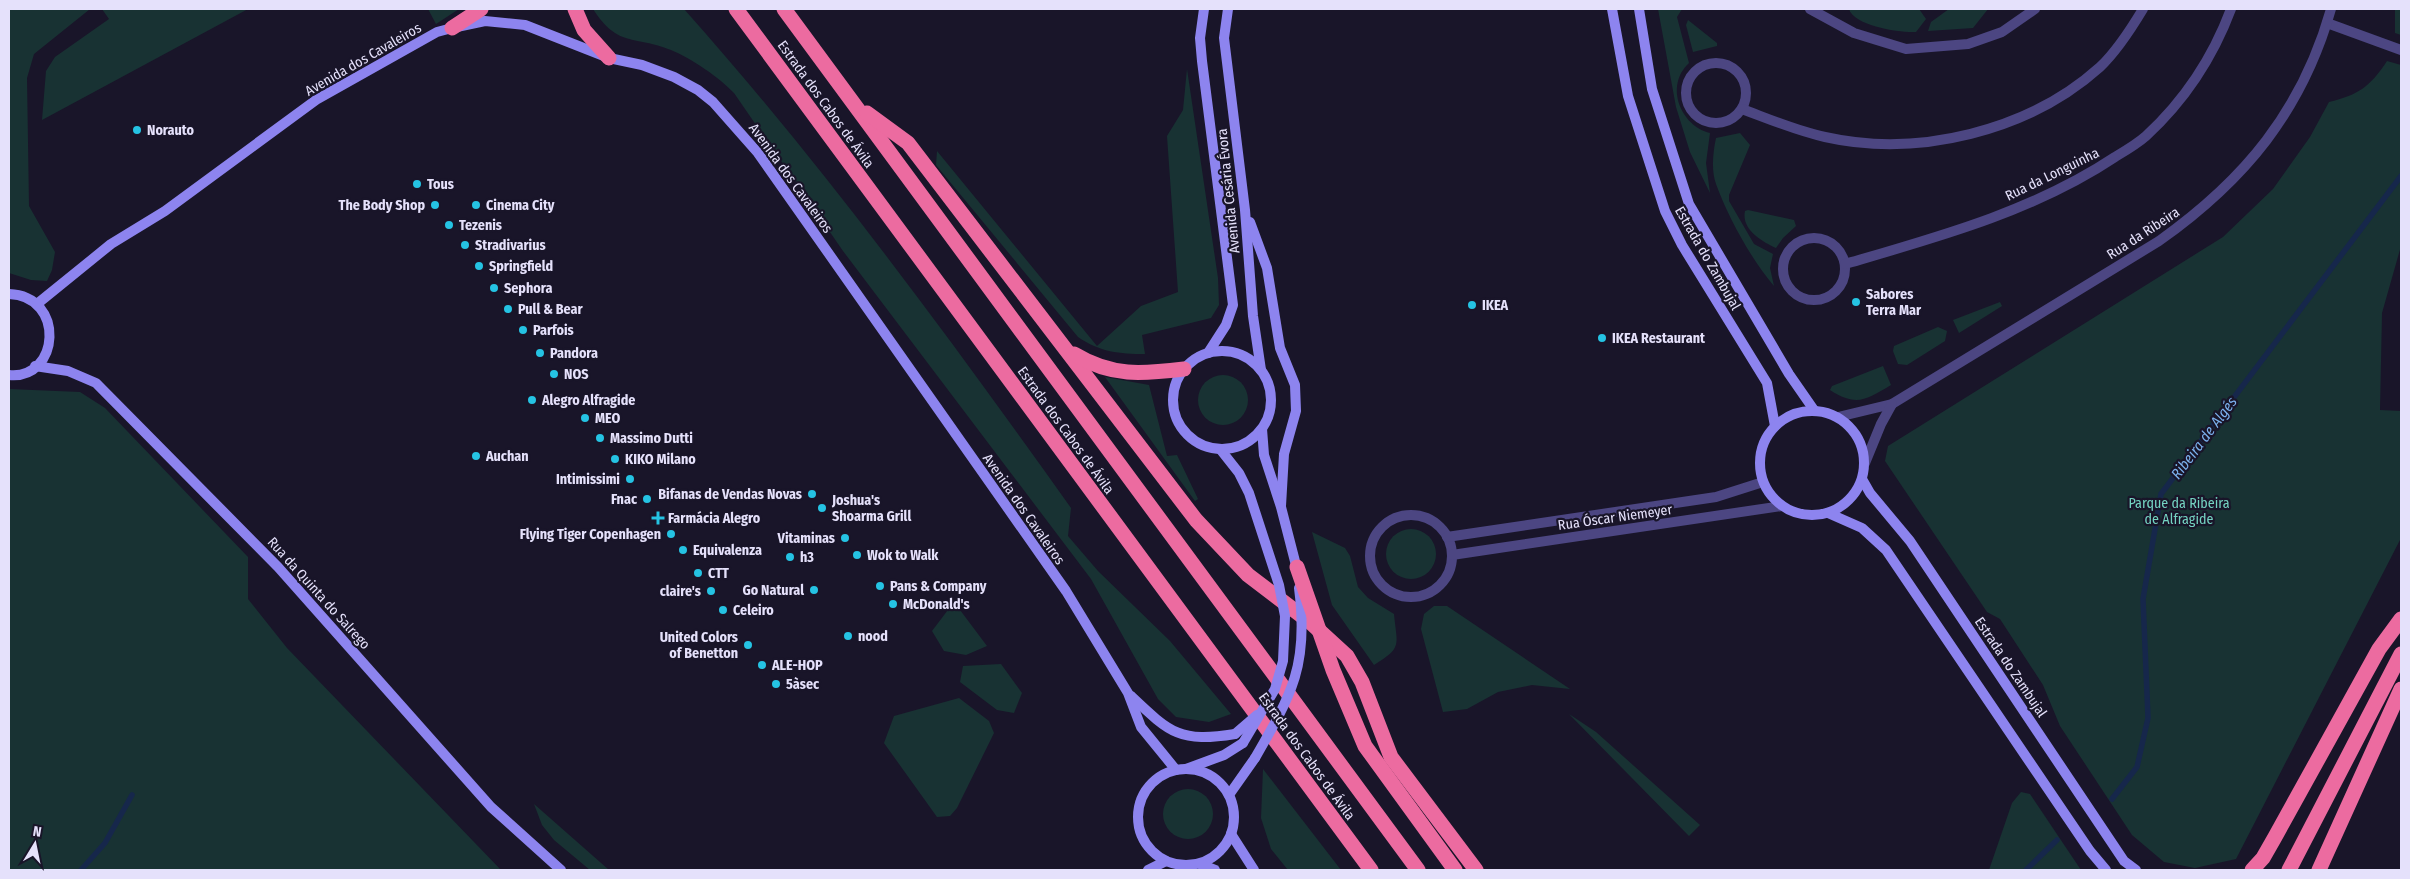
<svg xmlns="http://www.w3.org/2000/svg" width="2410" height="879" font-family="'Fira Sans Condensed',sans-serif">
<rect width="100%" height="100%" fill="#191529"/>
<!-- green -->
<g fill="#183233">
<path d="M9,9H90L34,54L27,78L29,206L55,252L52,270L47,281L31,280L9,273Z"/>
<path d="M102,9H248L42,120L46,71L55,57L109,19Z"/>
<path d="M428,9H459L436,24Z"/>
<path d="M593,9H684C824,166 949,337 1071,508L1068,536L1098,571L1170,641L1231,714L1209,722L1176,717L1158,699L1091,579L843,251L734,93C720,78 691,58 671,50C634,35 618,48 593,9Z"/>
<path d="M1658,9H1682L1677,17L1689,63C1664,86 1681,126 1710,133L1706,163L1710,193L1690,152L1676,107Z"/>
<path d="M1849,9H1919L1926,19L1916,32C1900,33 1854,26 1849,9Z"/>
<path d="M1949,9H1988L1973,28L1928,31L1931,22Z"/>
<path d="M2395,9H2401V35L2395,33Z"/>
<path d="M1688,20L1717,43V46L1693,52L1686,25Z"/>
<path d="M2387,61L2401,65V246L2382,313L2380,410L2401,411V538L2236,859L2195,868L2164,862L2132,835L2060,726L2043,685L2000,619L1987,612L1885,461L1888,446L2223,237L2273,189L2310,137L2329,102C2358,95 2370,87 2387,61Z"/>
<path d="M1187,69L1218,278L1219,305L1211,318L1142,335L1145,354C1119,354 1100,352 1078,337L936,165L937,151L1097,346L1141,306L1178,292L1167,136L1183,110Z"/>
<path d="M1740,133L1750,145L1729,195V201L1754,244L1773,254L1770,268L1774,286C1751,259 1728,217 1716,184C1711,170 1713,152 1716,138Z"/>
<path d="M1748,210L1794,220L1796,226L1783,238L1776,248C1763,242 1741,230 1745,211Z"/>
<path d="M2000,302L2002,306L1959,333L1953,320Z"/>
<path d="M1938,327L1947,331L1945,341L1907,365L1898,364L1893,351L1894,346Z"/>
<path d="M1883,366L1891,385C1866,400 1856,407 1830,390L1832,386Z"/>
<circle cx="1223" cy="400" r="25"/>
<path d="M1105,377L1149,385L1167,456L1177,455L1198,499L1195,501Z"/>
<path d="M9,389L80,392L105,408L248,557V599L287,648L501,870H9Z"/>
<circle cx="1411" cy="554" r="25"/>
<path d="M1312,532L1345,548L1350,556L1358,587L1368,598L1394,614C1397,646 1403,647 1374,665L1332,605Z"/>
<path d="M954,602L987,646L966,655L944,651L932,631Z"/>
<path d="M1434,606H1447L1570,689L1532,685L1498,692L1467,709L1443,712L1421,629L1424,614Z"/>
<path d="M1001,664L1022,693L1014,713L997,710L960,682L963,666Z"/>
<path d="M959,698L989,721L994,733L957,808L950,816L937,817L884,743L894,716Z"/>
<path d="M1569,714L1596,732L1700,825L1689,836Z"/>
<path d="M1263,769L1341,870H1288L1271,849L1261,818Z"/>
<circle cx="1188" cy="814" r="25"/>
<path d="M2021,792L2030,794L2081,870H1989L2012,803Z"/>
<path d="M534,804L609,870H590L554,840L542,825Z"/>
</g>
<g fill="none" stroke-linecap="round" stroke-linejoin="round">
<!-- stream -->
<g stroke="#16274b" stroke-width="5.5">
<path d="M2112,799L2137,767L2148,718L2143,599L2161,494L2401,176"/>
<path d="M81,870L105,843L132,795"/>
<path d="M2026,870L2057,840"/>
</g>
<!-- street -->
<g stroke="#4c4682" stroke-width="10">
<path d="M1810,9L1854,33L1906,49L1968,44L2002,32L2035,9"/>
<path d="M2327,23L2401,50"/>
<circle cx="1716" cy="93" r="30"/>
<path d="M1742,109C1769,119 1797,131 1825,137C1918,158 2029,131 2100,67C2117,51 2131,29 2143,9"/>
<circle cx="1814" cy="269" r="31"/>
<path d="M1845,264C1938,237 2034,211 2115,157C2125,151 2137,144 2146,136C2184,101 2213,57 2231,9"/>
<path d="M1838,417L1892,404L2159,241C2245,180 2302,111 2331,9"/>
<path d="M1865,463L1881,424L1892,404"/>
<circle cx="1411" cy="556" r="41"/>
<path d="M1447,537L1716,497L1763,482"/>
<path d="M1452,555L1782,506"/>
</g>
<!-- secondary -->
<g stroke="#8d84ef" stroke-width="10">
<path d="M1204,9L1200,38L1202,61L1233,305L1226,325L1208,353"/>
<path d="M1228,9L1224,38L1245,210L1253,316L1261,370"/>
<path d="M1612,9L1628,96L1665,211L1682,245L1767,383L1775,426"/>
<path d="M1639,9L1652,89L1689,204L1789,374L1814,410"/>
<path d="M1250,222L1267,268L1280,348L1295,385L1296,411L1284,454L1281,506"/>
<path d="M9,294C66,296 60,380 9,375"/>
<path d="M37,304L111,244L165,211L316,100L437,32L452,28L485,21L525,25L609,58L642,65L674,77L698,90L713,102L758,153L1066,591L1128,693L1141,727L1176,770"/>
<circle cx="1222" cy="400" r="49"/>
<path d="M35,366L68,371L96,383L278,567L491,807L561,870"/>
<circle cx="1812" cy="463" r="52"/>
<path d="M1862,479L1870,493L1910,541L2124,861L2136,870"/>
<path d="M1828,513L1862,528L1886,550L2090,851L2106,870"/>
<path d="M1131,696C1170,733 1180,743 1235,734"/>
<path d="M1186,769L1224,755L1243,743"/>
<circle cx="1186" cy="817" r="48"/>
<path d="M1229,795L1255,758"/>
<path d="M1231,834L1254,870"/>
<path d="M1200,864L1215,870"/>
<path d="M1148,870L1166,861"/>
</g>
<!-- highway -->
<g stroke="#ec6ba0" stroke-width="15">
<path d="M575,9L584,30L609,58"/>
<path d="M736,9L1371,870"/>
<path d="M784,9L1418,870"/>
<path d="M452,28L481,9"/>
<path d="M867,113L908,143L1196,520L1248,575L1311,623L1347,656L1362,682L1391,757L1476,870"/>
<path d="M1074,354C1112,377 1142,374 1184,369"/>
<path d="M2252,870L2263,858L2275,837L2379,649L2401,619"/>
<path d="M2289,870L2401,654"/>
<path d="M2319,870L2401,689"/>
</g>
<!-- secondary-bridge -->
<g stroke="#8d84ef" stroke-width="10">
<path d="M1262,429L1264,455L1281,507L1298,573"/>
<path d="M1220,449L1239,473L1249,493L1279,585L1285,616L1283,661L1275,689L1243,743"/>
<path d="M1235,734L1257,715"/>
<path d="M1255,758C1292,694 1309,665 1299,588"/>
</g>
<!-- highway-bridge -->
<path stroke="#ec6ba0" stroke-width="15" d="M1297,567L1333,670L1365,746L1455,870"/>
</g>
<!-- markers -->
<g fill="#25c3e3" stroke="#191529" stroke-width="2">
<circle cx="137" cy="130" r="5"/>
<circle cx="417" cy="184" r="5"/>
<circle cx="435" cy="205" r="5"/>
<circle cx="476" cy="205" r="5"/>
<circle cx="449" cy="225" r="5"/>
<circle cx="465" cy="245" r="5"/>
<circle cx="479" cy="266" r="5"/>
<circle cx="494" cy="288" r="5"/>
<circle cx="1856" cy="302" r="5"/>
<circle cx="1472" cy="305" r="5"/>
<circle cx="508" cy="309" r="5"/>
<circle cx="523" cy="330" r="5"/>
<circle cx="1602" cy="338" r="5"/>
<circle cx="540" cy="353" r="5"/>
<circle cx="554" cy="374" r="5"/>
<circle cx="532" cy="400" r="5"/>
<circle cx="585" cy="418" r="5"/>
<circle cx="600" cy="438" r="5"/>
<circle cx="476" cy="456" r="5"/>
<circle cx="615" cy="459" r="5"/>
<circle cx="630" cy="479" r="5"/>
<circle cx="812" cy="494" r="5"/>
<circle cx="647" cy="499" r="5"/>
<circle cx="822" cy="508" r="5"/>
<path d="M655.5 510.5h5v5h5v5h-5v5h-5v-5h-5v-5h5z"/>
<circle cx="671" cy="534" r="5"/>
<circle cx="845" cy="538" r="5"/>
<circle cx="683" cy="550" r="5"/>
<circle cx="857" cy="555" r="5"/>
<circle cx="790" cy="557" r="5"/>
<circle cx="698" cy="573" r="5"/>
<circle cx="880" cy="586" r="5"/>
<circle cx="814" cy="590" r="5"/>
<circle cx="711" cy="591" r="5"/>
<circle cx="893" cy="604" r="5"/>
<circle cx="723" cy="610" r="5"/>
<circle cx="848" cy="636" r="5"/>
<circle cx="748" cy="645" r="5"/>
<circle cx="762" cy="665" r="5"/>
<circle cx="776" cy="684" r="5"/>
</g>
<g text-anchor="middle" stroke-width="4.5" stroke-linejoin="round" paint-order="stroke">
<!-- street labels -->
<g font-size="14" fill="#e5e1fb" stroke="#191529">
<text transform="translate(363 59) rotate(-30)" y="5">Avenida dos Cavaleiros</text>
<text transform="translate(826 104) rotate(54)" y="5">Estrada dos Cabos de Ávila</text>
<text transform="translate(2052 174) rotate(-26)" y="5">Rua da Longuinha</text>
<text transform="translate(791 178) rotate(54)" y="5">Avenida dos Cavaleiros</text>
<text transform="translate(1228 191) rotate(-96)" y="5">Avenida Cesária Évora</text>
<text transform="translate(2143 233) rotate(-33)" y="5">Rua da Ribeira</text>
<text transform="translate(1708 258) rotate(60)" y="5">Estrada do Zambujal</text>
<text transform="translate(1066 430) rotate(54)" y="5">Estrada dos Cabos de Ávila</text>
<text transform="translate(1024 509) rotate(55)" y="5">Avenida dos Cavaleiros</text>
<text transform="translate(1615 517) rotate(-8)" y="5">Rua Óscar Niemeyer</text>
<text transform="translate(319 593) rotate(48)" y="5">Rua da Quinta do Salrego</text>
<text transform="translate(2011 667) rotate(56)" y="5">Estrada do Zambujal</text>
<text transform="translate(1307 756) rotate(54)" y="5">Estrada dos Cabos de Ávila</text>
</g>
<!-- poi labels -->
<g font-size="14" font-weight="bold" fill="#e5e1fb" stroke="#191529" text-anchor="start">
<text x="147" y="135">Norauto</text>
<text x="427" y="189">Tous</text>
<text x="425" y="210" text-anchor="end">The Body Shop</text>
<text x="486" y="210">Cinema City</text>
<text x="459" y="230">Tezenis</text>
<text x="475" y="250">Stradivarius</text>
<text x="489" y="271">Springfield</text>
<text x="504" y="293">Sephora</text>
<text x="1866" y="299">Sabores<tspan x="1866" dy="16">Terra Mar</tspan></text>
<text x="1482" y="310">IKEA</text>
<text x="518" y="314">Pull &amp; Bear</text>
<text x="533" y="335">Parfois</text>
<text x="1612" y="343">IKEA Restaurant</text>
<text x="550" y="358">Pandora</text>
<text x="564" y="379">NOS</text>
<text x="542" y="405">Alegro Alfragide</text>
<text x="595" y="423">MEO</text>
<text x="610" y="443">Massimo Dutti</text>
<text x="486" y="461">Auchan</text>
<text x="625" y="464">KIKO Milano</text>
<text x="620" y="484" text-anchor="end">Intimissimi</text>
<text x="802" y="499" text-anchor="end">Bifanas de Vendas Novas</text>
<text x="637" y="504" text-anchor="end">Fnac</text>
<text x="832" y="505">Joshua's<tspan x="832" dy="16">Shoarma Grill</tspan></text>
<text x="668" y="523">Farmácia Alegro</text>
<text x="661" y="539" text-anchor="end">Flying Tiger Copenhagen</text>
<text x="835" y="543" text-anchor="end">Vitaminas</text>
<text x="693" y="555">Equivalenza</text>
<text x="867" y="560">Wok to Walk</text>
<text x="800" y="562">h3</text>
<text x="708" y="578">CTT</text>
<text x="890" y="591">Pans &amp; Company</text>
<text x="804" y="595" text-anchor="end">Go Natural</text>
<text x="701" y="596" text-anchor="end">claire's</text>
<text x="903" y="609">McDonald's</text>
<text x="733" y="615">Celeiro</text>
<text x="858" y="641">nood</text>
<text x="738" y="642" text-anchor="end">United Colors<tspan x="738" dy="16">of Benetton</tspan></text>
<text x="772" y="670">ALE-HOP</text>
<text x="786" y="689">5àsec</text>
</g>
<!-- park labels -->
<g font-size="14" fill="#74d3c2" stroke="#191529">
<text x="2179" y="508">Parque da Ribeira<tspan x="2179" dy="16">de Alfragide</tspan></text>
</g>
<!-- water labels -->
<g font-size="15" font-style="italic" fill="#7cb1ee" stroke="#191529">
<text transform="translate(2204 438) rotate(-53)" y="5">Ribeira de Algés</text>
</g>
</g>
<!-- border -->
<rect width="2410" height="879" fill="none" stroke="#e5e1fb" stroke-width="20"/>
<!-- north arrow -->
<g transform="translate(35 844) rotate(10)" stroke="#191529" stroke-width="4" paint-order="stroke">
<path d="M0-4L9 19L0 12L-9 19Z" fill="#e5e1fb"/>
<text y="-8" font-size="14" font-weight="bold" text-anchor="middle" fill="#e5e1fb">N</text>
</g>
</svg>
